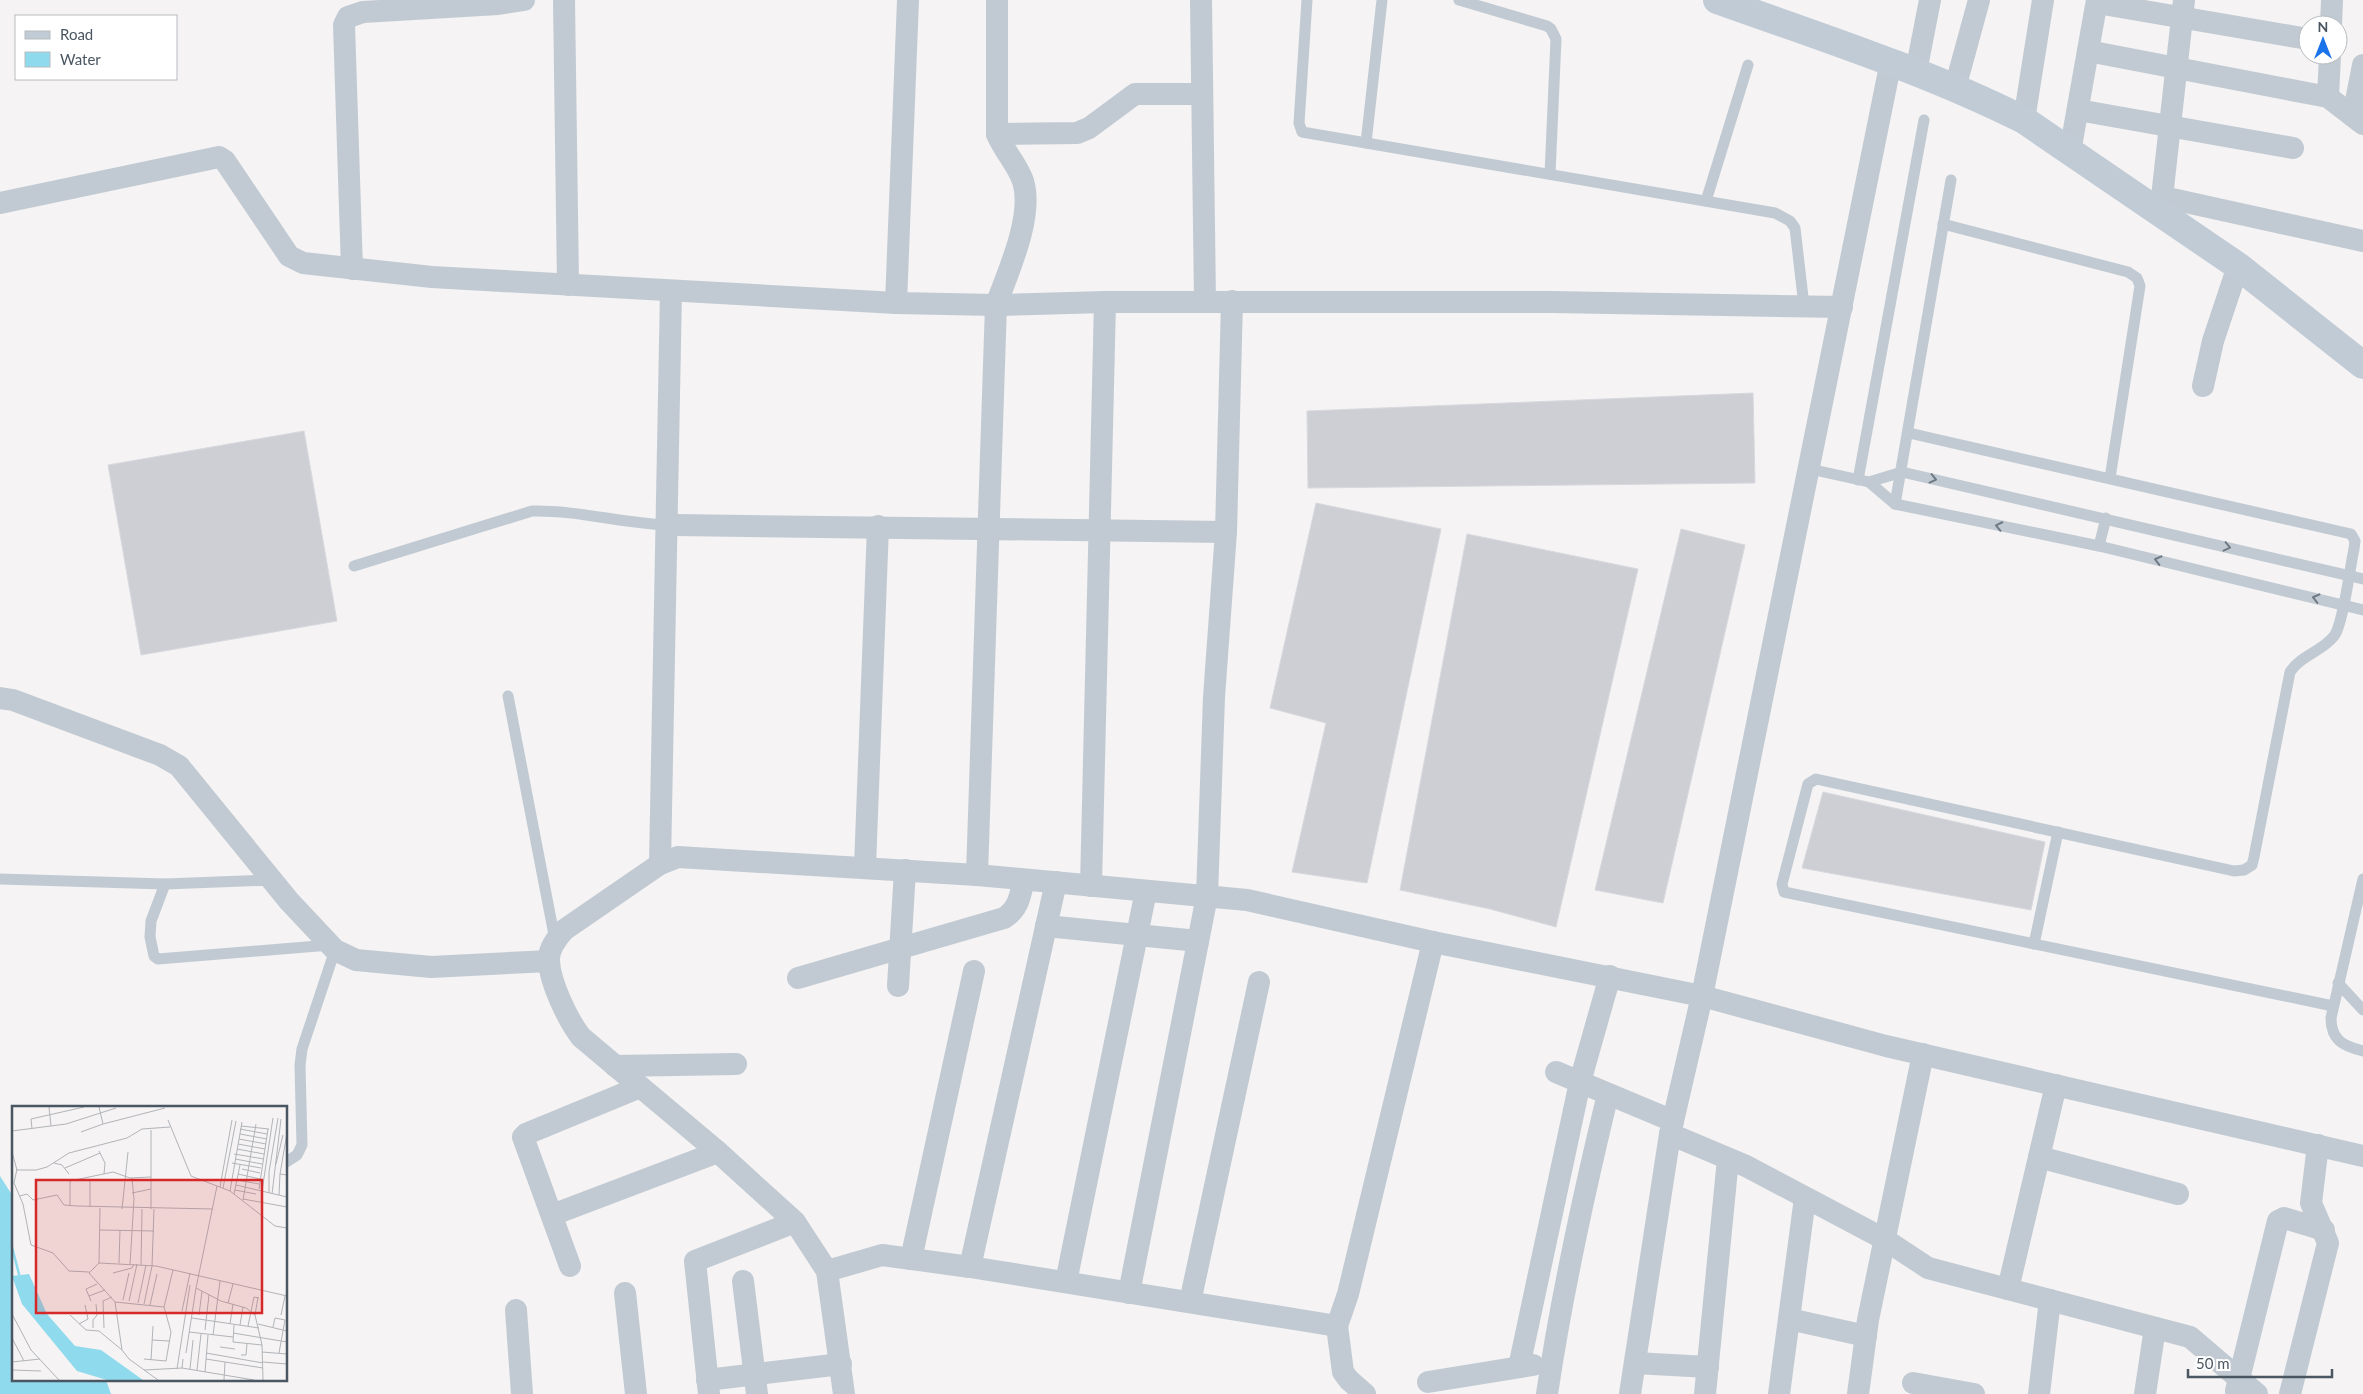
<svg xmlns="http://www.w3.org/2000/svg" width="2363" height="1394" font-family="Lato,sans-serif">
<rect width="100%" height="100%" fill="#f5f3f3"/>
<!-- water -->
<path fill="#90daee" d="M0,1176L14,1198V1380H106L111,1394H0Z"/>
<!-- building -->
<g fill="#cdcfd5" stroke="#d7d9de">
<path d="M1753,393L1755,483L1308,488L1307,411Z"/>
<path d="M304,431L337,621L141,655L108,465Z"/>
<path d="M1316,503L1441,529L1367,883L1292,872L1326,723L1270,708Z"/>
<path d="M1681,529L1745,545L1663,903L1595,890Z"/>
<path d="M1467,534L1638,569L1556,927L1490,909L1400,890Z"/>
<path d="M1823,792L2045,842L2031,910L1802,868Z"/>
</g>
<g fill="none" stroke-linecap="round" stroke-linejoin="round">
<!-- lane -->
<g stroke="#c1cad2" stroke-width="11">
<path d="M1307,0L1299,123L1302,132L1775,213L1790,221L1795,228L1804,306"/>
<path d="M1459,0L1547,26L1551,29L1556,39L1550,174"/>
<path d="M1366,143L1382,0"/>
<path d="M1706,201L1748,65"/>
<path d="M1943,224L2128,272L2137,278L2140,286L2110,478"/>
<path d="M1909,433L2351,534L2355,541L2354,549C2350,567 2343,625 2334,636C2323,651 2301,655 2290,672L2254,857L2252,865L2244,870L2234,871L1816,779L1808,784L1782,884L1784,892L2333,1006"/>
<path d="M1810,469L1869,482L1895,504L2099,546L2363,610"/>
<path d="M1858,480L1924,120"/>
<path d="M1869,482L1902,472L2363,579"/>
<path d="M1895,504L1951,180"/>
<path d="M2099,546L2106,518"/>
<path d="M354,566L532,511C576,510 621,523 666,525"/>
<path d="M508,696L555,940"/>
<path d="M0,879L165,884L272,880"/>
<path d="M2363,879L2331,1018C2331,1040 2343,1046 2363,1051"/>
<path d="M165,884L151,921L150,937L154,956L158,959L330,945"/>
<path d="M2034,944L2058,832"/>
<path d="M2338,983L2363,1010"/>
<path d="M286,1162L297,1155L302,1145L300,1065L302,1049L335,950"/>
</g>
<!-- street -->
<g stroke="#c1cad2" stroke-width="22">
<path d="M564,0L568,285"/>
<path d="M1201,0L1205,301"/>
<path d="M2097,3L2308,39"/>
<path d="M2331,25L2332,0"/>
<path d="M2088,51L2328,97L2363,124"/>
<path d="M1891,61L1702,996L1670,1134L1746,1166L1884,1239L1928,1268L2190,1337L2257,1394"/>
<path d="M1916,72L1930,0"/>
<path d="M1955,88L1979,0"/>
<path d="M2328,97L2330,55"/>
<path d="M2078,110L2293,148"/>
<path d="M2353,116L2363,65"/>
<path d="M2024,120L2043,0"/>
<path d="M997,134L1077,133L1089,128L1135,94H1202"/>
<path d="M2070,152L2097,0"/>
<path d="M2163,197L2363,241"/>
<path d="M0,203L219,157L225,161L289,256L303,263L432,277L896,303L996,305L1105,302H1552L1842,307"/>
<path d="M2160,215L2184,0"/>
<path d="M352,269L344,25L348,17L363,12L498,4L524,0"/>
<path d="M896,303L908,0"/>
<path d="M2203,386L2213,341L2238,266"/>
<path d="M666,525C853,526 1040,530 1226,532"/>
<path d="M0,698L13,700L160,755L179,766L289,901L335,950L356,960L431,967L549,961"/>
<path d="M660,864L671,291"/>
<path d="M865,867L878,526"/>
<path d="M977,875L996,305C1008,272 1034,216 1023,181C1017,164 1004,151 997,134V0"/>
<path d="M1091,886L1105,302"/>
<path d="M1046,926L1198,941"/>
<path d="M798,978L1004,918C1019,909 1020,895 1024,880"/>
<path d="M898,986L905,870"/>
<path d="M615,1066L736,1064"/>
<path d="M1556,1072L1673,1121"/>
<path d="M2039,1157L2178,1194"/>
<path d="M552,1215L718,1152"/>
<path d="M911,1259L974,971"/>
<path d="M570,1266L523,1137L526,1134L640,1087"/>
<path d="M970,1267L1056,882"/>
<path d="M827,1271L882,1255L970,1267L1337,1326L1348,1294L1433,942"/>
<path d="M743,1281L757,1394"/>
<path d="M1066,1282L1146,891"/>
<path d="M2008,1289L2056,1085"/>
<path d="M625,1293L636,1394"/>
<path d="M1129,1293L1207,896L1214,697L1226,532L1232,301"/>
<path d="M1190,1302L1259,982"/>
<path d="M516,1310L522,1394"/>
<path d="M1789,1319L1866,1336"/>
<path d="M1337,1326L1343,1372L1349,1380L1365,1394"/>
<path d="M1635,1363L1708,1367"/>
<path d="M1519,1367L1580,1082L1610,976"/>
<path d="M707,1380L841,1364"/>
<path d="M1428,1382L1533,1365"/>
<path d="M1913,1383L1974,1394"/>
<path d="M2236,1391L2278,1221L2284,1218L2324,1230"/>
<path d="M709,1394L695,1261L795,1222"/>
<path d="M844,1394L827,1271L795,1222L718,1152L581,1037C568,1020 550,983 549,961C548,949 557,938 564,930L660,864L678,857L977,875L1247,900L1433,942L1702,996L1886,1046L2363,1156"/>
<path d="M1547,1394C1562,1292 1584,1193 1608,1094"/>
<path d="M1630,1394L1670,1134"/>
<path d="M1705,1394L1728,1159"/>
<path d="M1779,1394L1805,1198"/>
<path d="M1858,1394L1868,1320L1923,1054"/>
<path d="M2039,1394L2050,1300"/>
<path d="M2145,1394L2155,1328"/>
<path d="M2290,1394L2328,1243L2311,1203L2318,1145"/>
</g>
<!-- secondary -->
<path stroke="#c1cbd6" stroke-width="28" d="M1717,0C1821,37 1926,71 2024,120L2238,266L2363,365"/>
</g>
<!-- one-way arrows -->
<defs><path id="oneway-chevron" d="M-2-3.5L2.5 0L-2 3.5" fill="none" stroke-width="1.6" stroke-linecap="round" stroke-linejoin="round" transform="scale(1.25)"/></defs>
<g stroke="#6e7983">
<use href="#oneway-chevron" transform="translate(1933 479) rotate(13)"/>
<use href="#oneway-chevron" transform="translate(1999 526) rotate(-168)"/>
<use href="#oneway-chevron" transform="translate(2227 547) rotate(13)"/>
<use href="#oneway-chevron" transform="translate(2158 560) rotate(-166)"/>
<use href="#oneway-chevron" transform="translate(2316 598) rotate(-166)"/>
</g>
<!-- overview -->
<g transform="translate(12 1106)">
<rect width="275" height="275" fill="#f5f3f3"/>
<path d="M17,168L35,208L63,240L89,244L131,274H95L65,265L10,198L0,170Z" fill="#90daee"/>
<path fill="none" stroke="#90daee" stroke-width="2.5" d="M0,141L8,172"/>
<path fill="none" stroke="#b1b4b9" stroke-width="1" d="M37,1L39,20M87,1L91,18L153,2M156,14L179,70L218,85L263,120L275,122M229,20L257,23M20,23L19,13L72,1M228,23L255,28M139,24V103M0,25L54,18L104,2M69,26L91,18M228,28L255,33M227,33L254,38M226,38L253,43M225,43L252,48M87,45L93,57L92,68M0,46L5,64H24L35,61L57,47L115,32L130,23L158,21M222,48L252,53M223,53L250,58M42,57L50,59L57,68M220,57L249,62M264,58L271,29M53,62L88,47M5,63L2,77L11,98L19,139L41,147L57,165L77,166M230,63L248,67M226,68L248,73M268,68L275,27M78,73V101M225,74L247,78M224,79L275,91M205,80L184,182L209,195L234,202L243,209L250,239L251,274M208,81L220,14M211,82L224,15M247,83L256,23M223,84L244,88M218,85L230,16M250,85L261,12M120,87L139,83M257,87V66L266,12M222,88L228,59M260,88L269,13M267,89L268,68L275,69M8,90L15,88L21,94L45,89L52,99L65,100L201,103M231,93L275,101M231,94L244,18M58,99V75L101,66L118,72L139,71M110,103L116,46M88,124L142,125M87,157L88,102M107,157L108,124M118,158L122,93L120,72M129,159L130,103M101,167L120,162L122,158M77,190L93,184M111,194L117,167M79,195L74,183L85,178M117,195L125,158M103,196L152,201L161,164M126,197L134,159M216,197L221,178M132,198L140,160L142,103M138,199L145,168M170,205L178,167M0,208L19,244L47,274M58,209L74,224L87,225L110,244M187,209L190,185M243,209L246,191M269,209L273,190M180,212L247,222M67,218L76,213L73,199M218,218L221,198M246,218L275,225M222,219L221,236L250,239M228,219L231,201M236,220L242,191L247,192M261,221L263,212L273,214L267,247M81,222V214L85,209L84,198M92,222L91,195L100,191M193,224L197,189M177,226L221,231M221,227L275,236M201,229L208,175M0,232L12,255M140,234L157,235M208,241L223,243M250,246L275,248M174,247L184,182M194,247L251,257M229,249H234L235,238M132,253L154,255L159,226L152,201M194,253L251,262M139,254L141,220M0,256L28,253M251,256L275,258M170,262L242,274M165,263L178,179M178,263L181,234M0,264L29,265M132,264L170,262L171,253M185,264L189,228M193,266L196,229M146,274L117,253L110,244L103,196L77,167L87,157L144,160L275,190M212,274L213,256"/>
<path fill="#d62828" fill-opacity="0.15" stroke="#d62828" stroke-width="2.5" d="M24,74H250V207H24Z"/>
<rect width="275" height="275" fill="none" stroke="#4a5661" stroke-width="2.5"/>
</g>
<!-- legend -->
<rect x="15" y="15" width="162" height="65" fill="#ffffff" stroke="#b7bbc0"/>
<rect x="25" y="31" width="25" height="8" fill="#c1cbd6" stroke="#b7bbc0"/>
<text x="60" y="40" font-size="15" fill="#4a5661">Road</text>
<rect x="25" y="52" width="25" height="15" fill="#90daee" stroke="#b7bbc0"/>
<text x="60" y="65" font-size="15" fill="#4a5661">Water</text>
<!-- north arrow -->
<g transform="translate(2323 40)"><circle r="24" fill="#ffffff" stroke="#b7bbc0"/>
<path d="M0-4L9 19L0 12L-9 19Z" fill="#1a73e8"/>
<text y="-8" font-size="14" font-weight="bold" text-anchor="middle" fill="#4a5661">N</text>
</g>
<!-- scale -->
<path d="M2188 1369v8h144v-8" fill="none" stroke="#4a5661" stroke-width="2.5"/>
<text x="2196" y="1369" font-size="15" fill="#4a5661" stroke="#ffffff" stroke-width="4" paint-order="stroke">50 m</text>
</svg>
